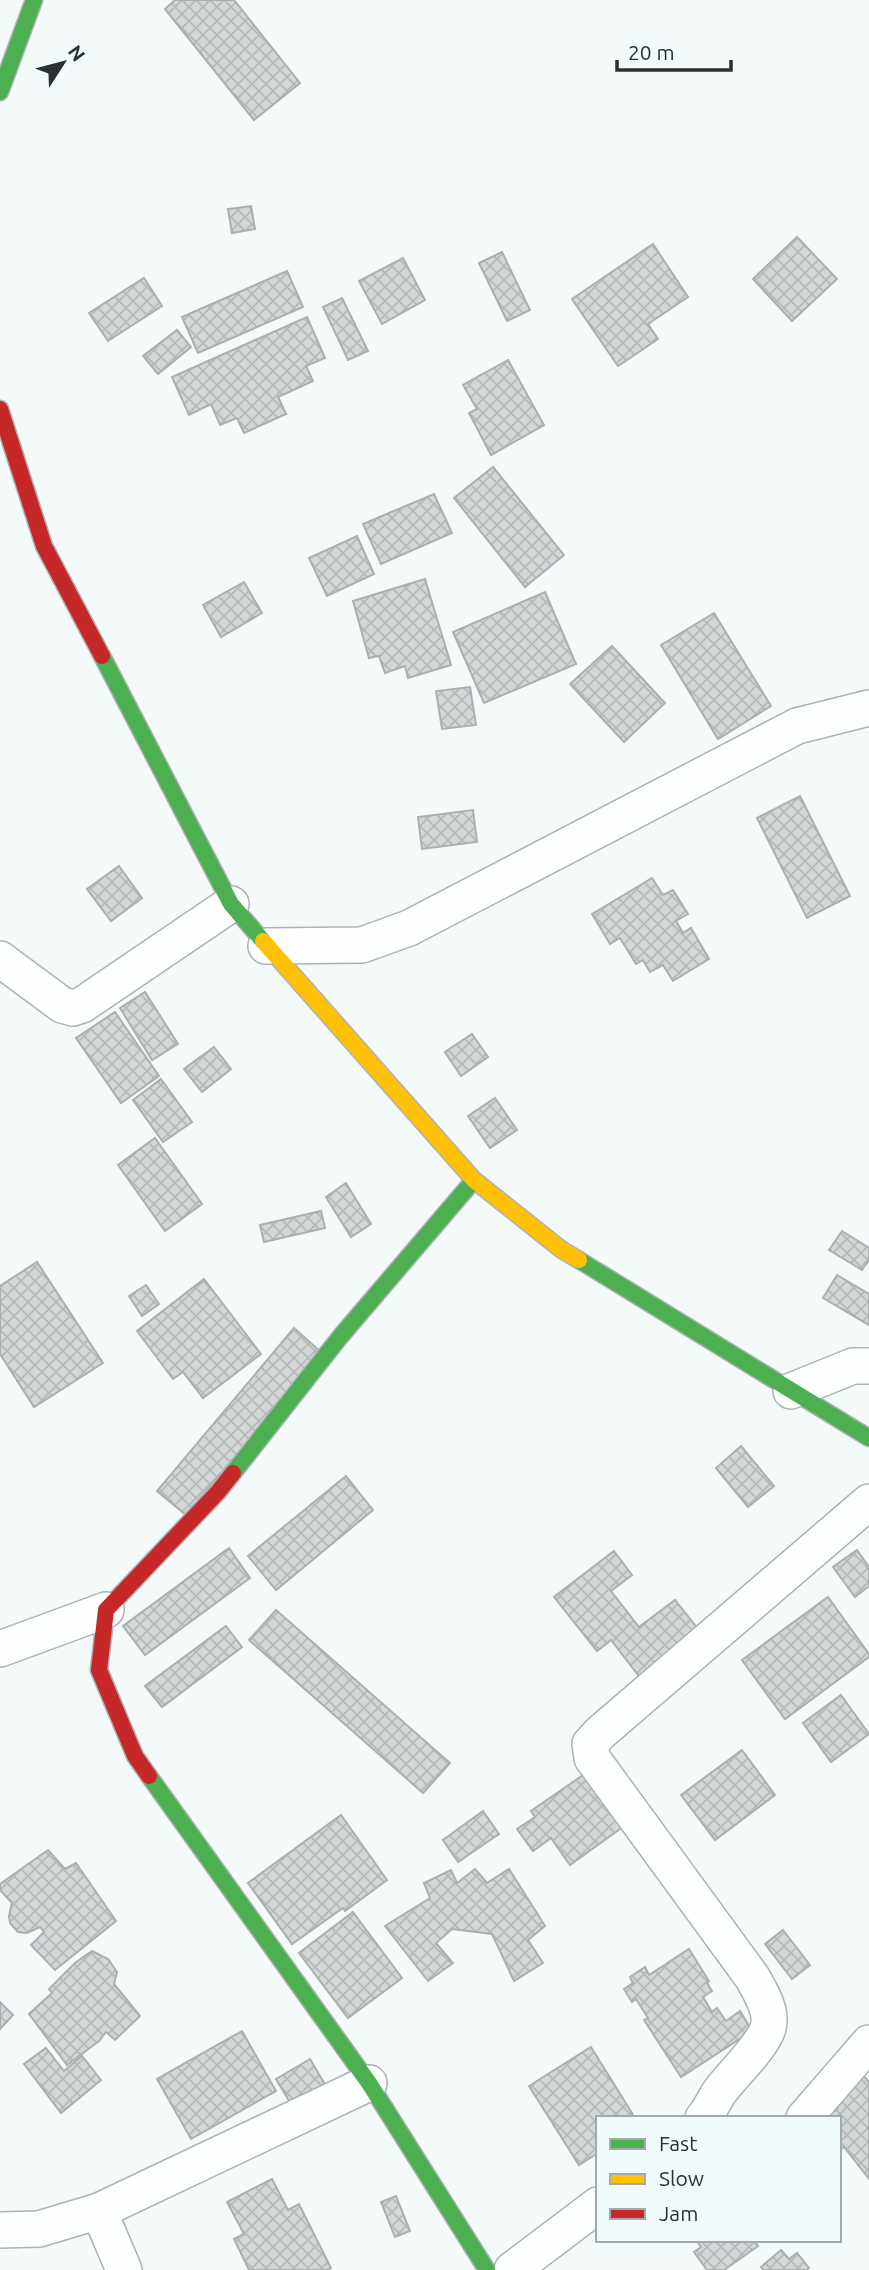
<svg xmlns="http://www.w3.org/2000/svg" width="869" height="2270" font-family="Ubuntu,sans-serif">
<defs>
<pattern id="building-cross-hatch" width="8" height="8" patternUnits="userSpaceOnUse" patternTransform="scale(1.75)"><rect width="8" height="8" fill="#d3d7d7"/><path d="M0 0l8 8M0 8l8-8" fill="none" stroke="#b5b9b9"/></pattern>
</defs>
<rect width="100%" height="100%" fill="#f4f9fa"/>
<!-- building -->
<g fill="url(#building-cross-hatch)" stroke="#abafb0" stroke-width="2">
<path d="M175,0H234L300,83L254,120L165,9Z"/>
<path d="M251,206L255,229L232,233L228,209Z"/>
<path d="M797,237L837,279L792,321L753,279Z"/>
<path d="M653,244L688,297L648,324L658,339L618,366L572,299Z"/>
<path d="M502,252L530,310L507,321L479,263Z"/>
<path d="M403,258L425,300L382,324L359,281Z"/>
<path d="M287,271L303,307L198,353L182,317Z"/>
<path d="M144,278L162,306L108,341L89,313Z"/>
<path d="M342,298L368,351L348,360L323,307Z"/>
<path d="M307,317L325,358L306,366L313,381L278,397L286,414L244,433L237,418L220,425L211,404L189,415L172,377Z"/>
<path d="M177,330L191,347L158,374L143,356Z"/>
<path d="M508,360L544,425L491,455L469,413L477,409L463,385Z"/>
<path d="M493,467L564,555L525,587L454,498Z"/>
<path d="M434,494L452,533L381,564L363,524Z"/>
<path d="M357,536L374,574L327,596L309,558Z"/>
<path d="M425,579L451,665L408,678L405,666L385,673L379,656L369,658L353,601Z"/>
<path d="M244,582L262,613L221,637L203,605Z"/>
<path d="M545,592L576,664L484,703L453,632Z"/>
<path d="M714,613L771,706L718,739L661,645Z"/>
<path d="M612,646L665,703L624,742L570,684Z"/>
<path d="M470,687L476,725L442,729L436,691Z"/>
<path d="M800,796L850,896L807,918L757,818Z"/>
<path d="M473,810L477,842L422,849L418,817Z"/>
<path d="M119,866L142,898L111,921L87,889Z"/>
<path d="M652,878L663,895L673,890L688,914L676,921L683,933L691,928L709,959L673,981L663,965L650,972L643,960L636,964L620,938L610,944L592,914Z"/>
<path d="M145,992L178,1044L152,1060L120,1008Z"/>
<path d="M115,1012L159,1076L121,1103L76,1038Z"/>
<path d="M472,1034L488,1057L461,1076L445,1052Z"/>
<path d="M214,1047L231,1069L202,1092L184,1069Z"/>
<path d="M161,1079L192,1122L163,1142L133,1100Z"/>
<path d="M495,1098L517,1130L490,1148L468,1116Z"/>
<path d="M155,1138L202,1204L165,1231L118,1165Z"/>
<path d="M346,1183L371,1224L351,1237L326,1197Z"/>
<path d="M321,1211L325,1228L264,1242L260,1225Z"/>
<path d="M842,1231L869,1248V1260L862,1270L829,1250Z"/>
<path d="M37,1262L103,1363L34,1407L0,1354V1286Z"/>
<path d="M837,1275L869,1294V1325L823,1298Z"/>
<path d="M204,1279L261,1354L203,1398L183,1372L173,1379L137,1331Z"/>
<path d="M146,1285L159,1304L142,1316L129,1296Z"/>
<path d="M294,1328L322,1353L186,1515L157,1491Z"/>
<path d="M741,1446L774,1486L748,1507L716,1468Z"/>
<path d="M346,1476L373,1510L276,1590L248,1556Z"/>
<path d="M229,1548L250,1578L145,1655L123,1626Z"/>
<path d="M857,1550L869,1567V1586L855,1597L833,1567Z"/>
<path d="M614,1551L632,1575L611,1591L639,1627L675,1600L702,1634L642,1680L611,1640L597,1651L554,1597Z"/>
<path d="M828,1597L869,1654V1657L785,1719L742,1660Z"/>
<path d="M276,1610L450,1763L423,1793L249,1640Z"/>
<path d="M226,1626L242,1647L162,1707L145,1686Z"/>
<path d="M841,1695L869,1734L831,1762L803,1723Z"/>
<path d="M742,1750L775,1795L715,1840L681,1795Z"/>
<path d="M586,1773L624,1826L570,1865L551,1838L533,1851L517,1829L535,1817L531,1811Z"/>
<path d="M483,1811L499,1834L458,1862L443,1840Z"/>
<path d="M341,1815L387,1880L345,1911L343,1908L292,1944L248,1883Z"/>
<path d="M48,1850L65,1869L76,1863L116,1921L55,1970L31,1945L44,1932L40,1927L27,1933L18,1932L10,1923L9,1916L12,1903L0,1890V1884Z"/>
<path d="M475,1869L487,1883L509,1869L545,1926L528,1940L543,1963L514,1981L492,1934L452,1929L436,1943L453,1963L428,1981L385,1926L430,1898L424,1883L451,1870L457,1883Z"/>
<path d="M353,1912L402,1978L348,2018L299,1953Z"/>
<path d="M783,1930L810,1965L792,1979L765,1944Z"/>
<path d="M689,1949L709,1981L707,1983L712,1991L703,1997L712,2012L717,2008L726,2021L740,2011L752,2031L681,2077L644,2020L648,2018L636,1999L632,2002L624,1989L633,1983L630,1977L645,1967L649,1975Z"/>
<path d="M92,1951L108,1959L117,1972L114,1984L140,2016L115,2040L106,2032L99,2041L67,2065L29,2014L52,1993L49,1989L75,1963Z"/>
<path d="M0,2002L13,2015L0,2029Z"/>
<path d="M242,2031L276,2091L191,2139L157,2079Z"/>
<path d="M591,2047L635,2118H598V2153L579,2165L529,2086Z"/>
<path d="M46,2048L64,2071L82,2056L101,2080L61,2113L24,2064Z"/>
<path d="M310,2059L330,2093L297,2114L276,2079Z"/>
<path d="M862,2074L869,2082V2179L844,2147L839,2151V2118H825L838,2108L830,2098Z"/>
<path d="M272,2179L288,2210L299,2204L331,2268L327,2270H249L234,2239L244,2234L227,2202Z"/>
<path d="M396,2196L410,2231L395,2237L381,2202Z"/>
<path d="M696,2240H753L758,2246L724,2270H707L694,2252L701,2247Z"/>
<path d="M781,2250L789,2259L797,2253L809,2268L806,2270H764L761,2267Z"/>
</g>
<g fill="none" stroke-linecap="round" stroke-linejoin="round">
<defs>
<g id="street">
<path d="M266,946L362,945L409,928L797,726L869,708"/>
<path d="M0,959L62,1005L73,1008L82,1005L231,904"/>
<path d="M791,1391L853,1366H869"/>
<path d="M0,1649L106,1610"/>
<path d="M703,2118C711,2109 714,2099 721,2090C733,2074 762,2047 768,2028C773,2011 760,1991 752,1977L592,1758L590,1744L600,1733L869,1502"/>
<path d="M804,2118L869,2043"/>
<path d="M99,2211L124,2270"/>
<path d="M0,2230L39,2229L99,2211L369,2083"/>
<path d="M512,2270L598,2205"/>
</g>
<g id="fast">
<path d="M0,92L34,0"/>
<path d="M102,656L231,904L263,941"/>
<path d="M579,1260L869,1438"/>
<path d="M233,1473L340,1337L474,1180"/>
<path d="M149,1776L369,2083L487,2270"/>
</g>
<path id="slow" d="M263,941L474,1180L562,1250L579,1260"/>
<g id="jam">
<path d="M0,409L44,546L102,656"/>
<path d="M149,1776L135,1756L99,1670L106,1610L218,1492L233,1473"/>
</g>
</defs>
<!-- street casing -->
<use href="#street" stroke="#aeb2b2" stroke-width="38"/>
<!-- fast casing -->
<use href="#fast" stroke="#aeb2b2" stroke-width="19"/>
<!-- slow casing -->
<use href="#slow" stroke="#aeb2b2" stroke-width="19"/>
<!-- jam casing -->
<use href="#jam" stroke="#aeb2b2" stroke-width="19"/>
<!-- street -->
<use href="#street" stroke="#fdfefe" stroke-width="35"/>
<!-- fast -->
<use href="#fast" stroke="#4caf50" stroke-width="16"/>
<!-- slow -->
<use href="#slow" stroke="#ffc107" stroke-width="16"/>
<!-- jam -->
<use href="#jam" stroke="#c62828" stroke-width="16"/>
</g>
<!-- legend -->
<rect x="596" y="2116" width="245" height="126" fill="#f2fbfc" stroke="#a3aaab" stroke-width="2"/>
<rect x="610" y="2139" width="35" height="10" fill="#4caf50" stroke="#a3aaab" stroke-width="2"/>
<text x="659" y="2151" font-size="21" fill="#2d3031">Fast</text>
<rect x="610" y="2174" width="35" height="10" fill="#ffc107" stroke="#a3aaab" stroke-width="2"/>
<text x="659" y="2186" font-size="21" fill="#2d3031">Slow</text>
<rect x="610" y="2209" width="35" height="10" fill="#c62828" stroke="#a3aaab" stroke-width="2"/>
<text x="659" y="2221" font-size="21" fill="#2d3031">Jam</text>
<!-- north arrow -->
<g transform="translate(63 63) rotate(54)" stroke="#f2fbfc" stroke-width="5" paint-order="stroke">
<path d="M0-5L12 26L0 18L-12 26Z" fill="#2d3031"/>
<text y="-10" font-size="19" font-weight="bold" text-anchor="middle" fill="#2d3031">N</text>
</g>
<!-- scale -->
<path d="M617 60v10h114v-10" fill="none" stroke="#2d3031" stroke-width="3.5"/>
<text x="628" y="60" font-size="21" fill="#2d3031" stroke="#f2fbfc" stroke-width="5" paint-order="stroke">20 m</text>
</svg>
